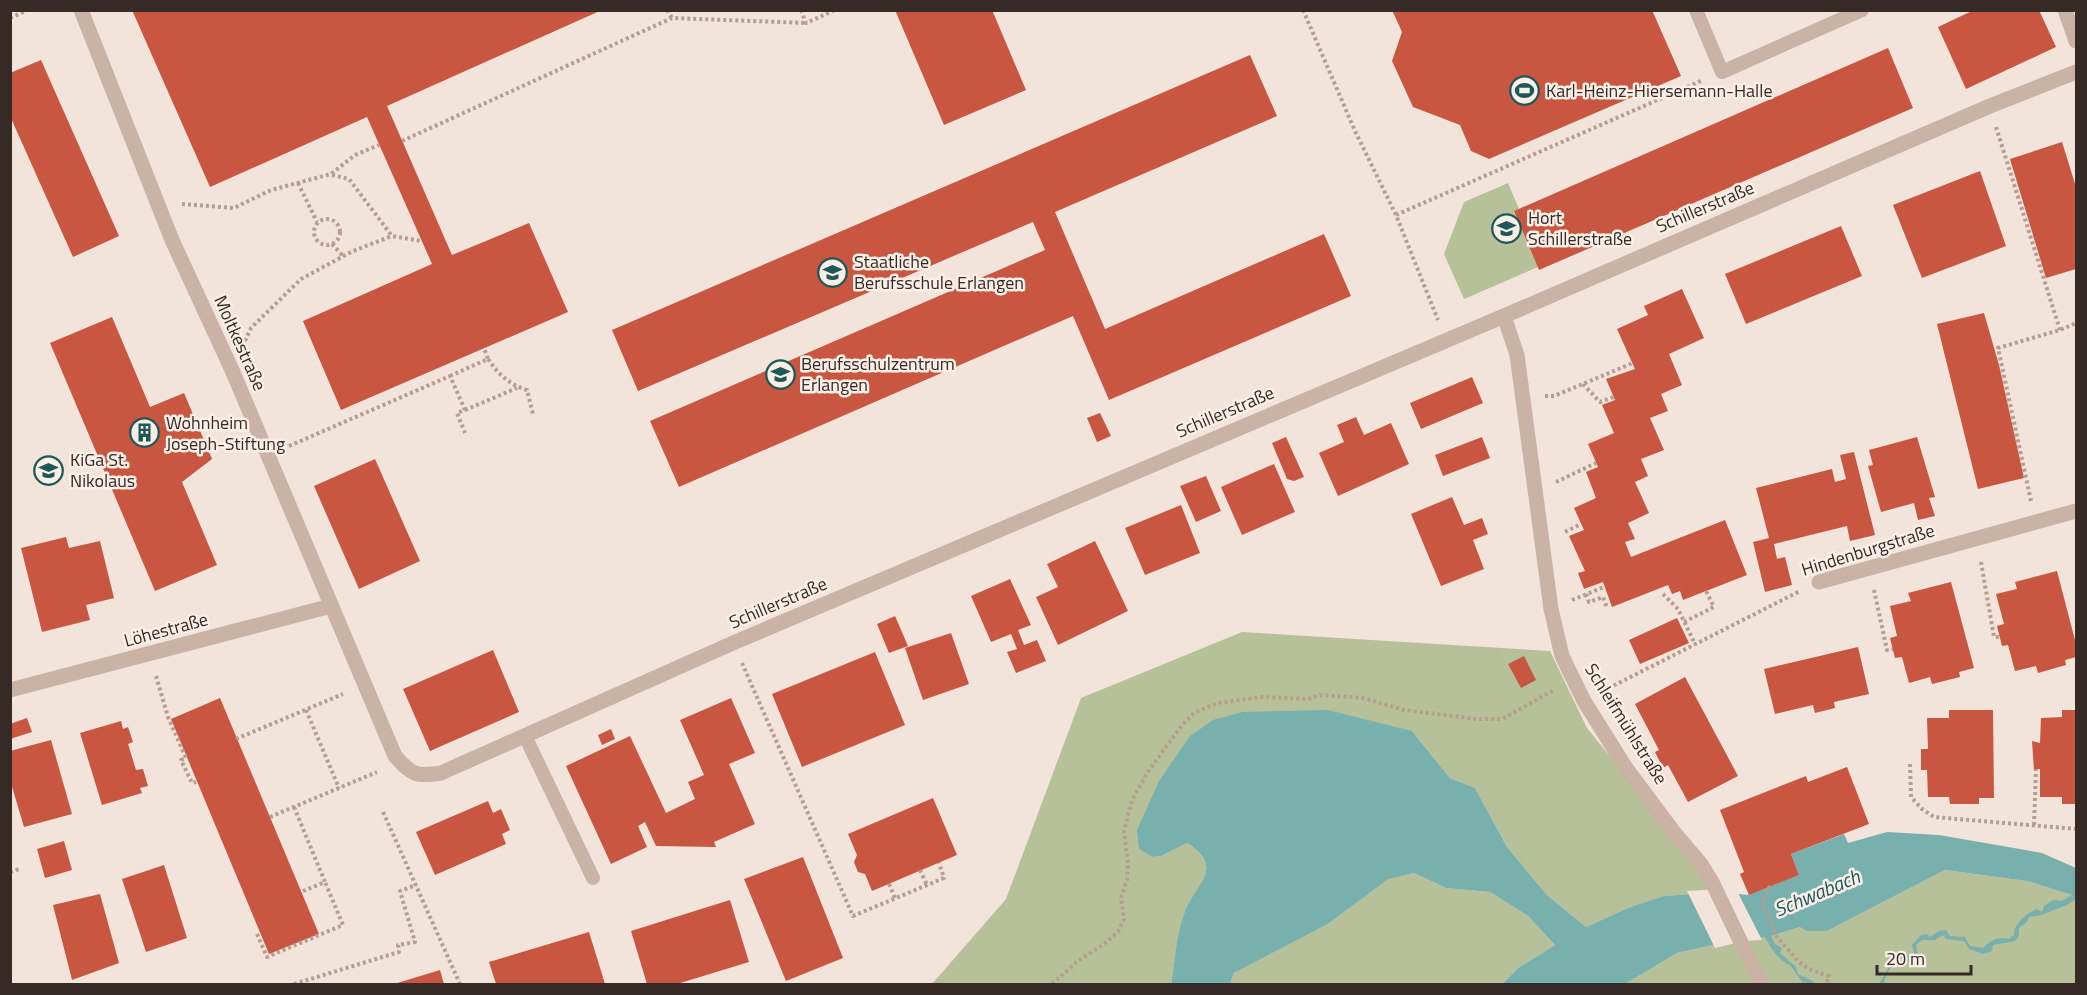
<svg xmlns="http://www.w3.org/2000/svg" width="2087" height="995" font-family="'Titillium Web',sans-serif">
<rect width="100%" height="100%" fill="#f2e4da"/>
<!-- green -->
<g fill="#b7c199">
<path d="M1508,183L1519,209L1514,212L1538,267L1464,299L1444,254L1464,202Z"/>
<path d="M1242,632L1550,651L1587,728L1720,892L1664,896L1630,907L1586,927L1547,895L1507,847L1475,788L1450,778L1412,731L1139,849L1152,857L1161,856L1187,843C1228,869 1193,887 1184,914C1177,935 1175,962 1171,984H932L1006,899L1081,698Z"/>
<path d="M1945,870L2027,881L2076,896V984H1625L1677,953L1744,938L1771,936L1800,927L1827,931Z"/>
<path d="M1414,873L1446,888L1490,892L1528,916L1555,945L1518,968L1502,984H1230L1234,973L1328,924L1388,878Z"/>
</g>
<!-- water -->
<path fill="#78b0ad" d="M1328,710L1412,731L1450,778L1475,788L1507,847L1547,895L1586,927L1630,907L1664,896L1720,892L1748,895L1799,875L1791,854L1844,834L1848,843L1887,832L1939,835L2042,853L2076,868V899L2067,905L2041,915L2029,917L2027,922L2019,928V936L2015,941L1993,945L1992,951L1983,954L1969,949L1964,941L1946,939L1943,935L1935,940H1922L1916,945L1918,955V964L1914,966L1903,958C1893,963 1885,973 1884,984H1879L1880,982L1892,962L1902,951L1914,959L1915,956L1912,945L1921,935L1927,934L1930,937L1939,931L1946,930L1950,936L1965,937L1970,946L1983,948C1991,940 1998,936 2009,939L2014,935C2014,923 2027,913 2037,909L2042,912L2044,906L2053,900L2062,901L2072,895L2027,881L1945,870L1827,931H1807L1800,927L1771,936L1775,944L1782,948L1780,953L1796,967L1798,974L1813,981L1814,984H1809L1806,982L1803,983L1790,965C1779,962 1770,947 1765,937L1744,938L1677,953L1625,984H1502L1518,968L1555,945L1528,916L1490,892L1446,888L1414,873L1388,879L1328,924L1234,973L1230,984H1171C1175,962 1176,936 1184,914C1192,887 1228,869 1187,843L1161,856L1152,857L1139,849L1137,830L1159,781L1190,736L1213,720L1242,712Z"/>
<!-- pier -->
<path fill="#f2e4da" d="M1720,889L1737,891L1762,940L1744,941L1715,948L1687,891Z"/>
<!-- building -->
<g fill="#c85641">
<path d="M132,10H602L387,106L452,255L529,223L568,312L341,410L303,321L432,264L367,117L210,187Z"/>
<path d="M895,10H992L1026,90L944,125Z"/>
<path d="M1392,10H1652L1681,76L1489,159L1471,151L1460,125L1413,107L1392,61L1402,32Z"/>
<path d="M1974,10H2039L2056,47L1966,89L1938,27Z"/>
<path d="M1888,48L1913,108L1539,270L1514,211Z"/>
<path d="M1250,55L1277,116L1055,212L1105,329L1324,234L1351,296L1109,400L1073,316L679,487L650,421L1045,250L1033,222L638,391L612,330Z"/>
<path d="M41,60L119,236L73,257L10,116V73Z"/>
<path d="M2062,142L2076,187V269L2046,278L2010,159Z"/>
<path d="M1980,171L2006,246L1922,278L1893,205Z"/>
<path d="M1841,226L1862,276L1746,324L1725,274Z"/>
<path d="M1682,289L1704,338L1669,354L1682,385L1661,394L1668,411L1650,418L1664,450L1641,459L1648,476L1635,482L1649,513L1628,523L1635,539L1625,542L1631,557L1725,520L1747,575L1683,600L1680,591L1672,594L1668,585L1612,607L1603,582L1584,589L1578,573L1585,571L1569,536L1584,530L1574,508L1596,498L1586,472L1598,467L1588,444L1614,433L1602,405L1615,400L1606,379L1635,369L1617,329L1648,315L1644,306Z"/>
<path d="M1984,313L1999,365L2024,478L1978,489L1937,324Z"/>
<path d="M112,317L150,407L184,393L212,459L182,482L217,565L155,591L50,343Z"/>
<path d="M1472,377L1483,403L1421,429L1410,403Z"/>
<path d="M1100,413L1111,436L1097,442L1087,418Z"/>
<path d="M1356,417L1364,435L1391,423L1409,464L1338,496L1319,453L1344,442L1337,425Z"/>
<path d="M1286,437L1304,477L1294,481L1287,479L1272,443Z"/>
<path d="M1482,437L1490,458L1443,476L1435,455Z"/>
<path d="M1917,437L1935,497L1929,498L1935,516L1918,520L1914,503L1881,512L1868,466L1873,465L1869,450Z"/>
<path d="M1854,452L1875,535L1850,541L1847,526L1774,544L1777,559L1785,557L1792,585L1765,592L1753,542L1769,538L1756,488L1832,469L1835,482L1846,479L1840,455Z"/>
<path d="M375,459L420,561L359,589L314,486Z"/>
<path d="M1274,464L1295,512L1242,535L1221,487Z"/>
<path d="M1206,476L1221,511L1196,522L1180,486Z"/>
<path d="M1452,497L1464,525L1482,518L1488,534L1473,540L1484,569L1441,586L1411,514Z"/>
<path d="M1181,505L1200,553L1145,575L1125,528Z"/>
<path d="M66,537L69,548L100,541L114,598L86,605L90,620L42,632L21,548Z"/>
<path d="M1095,541L1128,611L1058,645L1036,597L1058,587L1047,564Z"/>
<path d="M2057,571L2076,644V657L2065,660L2066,665L2038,673L2036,666L2015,671L2008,645L2002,646L1997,626L2004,624L1996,594L2017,589L2015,582Z"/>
<path d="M1010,579L1031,625L1018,630L1024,645L1037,640L1046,661L1016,673L1007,652L1017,649L1011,634L991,642L971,596Z"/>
<path d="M1951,582L1974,668L1959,672L1960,677L1932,684L1930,677L1909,683L1902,657L1895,658L1890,638L1897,636L1890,606L1911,601L1908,593Z"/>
<path d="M895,616L908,646L889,653L877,624Z"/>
<path d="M1677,618L1689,643L1640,664L1629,640Z"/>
<path d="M951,633L969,684L923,700L905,648Z"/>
<path d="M1858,647L1869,694L1834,702L1835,708L1815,713L1813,705L1775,714L1764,669Z"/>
<path d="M493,650L519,712L430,751L403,689Z"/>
<path d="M875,652L905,725L802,767L772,694Z"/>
<path d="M1524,656L1536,680L1521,688L1508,664Z"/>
<path d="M1685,677L1738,776L1688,802L1668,765L1663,768L1655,752L1659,750L1635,704Z"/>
<path d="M220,698L319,934L269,954L171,719Z"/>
<path d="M731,698L755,753L729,764L755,824L714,842L716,847L656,846L645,822L638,826L647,847L611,864L566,766L630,736L666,813L695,799L688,782L704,775L680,720Z"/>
<path d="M1949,710H1993L1994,798H1979V804H1950L1949,797H1928L1927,770H1921V749H1928L1927,718H1949Z"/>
<path d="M2062,710H2076V804H2062V797H2040V769L2034,770L2032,741L2040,743L2041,718L2062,717Z"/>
<path d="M27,718L32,732L10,739V724Z"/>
<path d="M121,721L123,729L128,727L133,742L128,744L136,770L143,769L148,786L140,788L142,793L102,805L80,733Z"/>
<path d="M611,729L615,739L602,745L598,735Z"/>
<path d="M51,740L72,814L24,827L10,780V751Z"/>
<path d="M1847,767L1869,824L1791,854L1799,875L1749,895L1740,874L1744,872L1720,810L1806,776L1808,782Z"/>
<path d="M933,798L957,855L872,891L865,874L858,872L854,862L857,855L848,834Z"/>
<path d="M488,801L493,813L501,809L510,830L502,834L506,844L435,875L416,832Z"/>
<path d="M64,841L72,870L45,878L37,849Z"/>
<path d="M803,857L843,958L786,981L744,879Z"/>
<path d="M164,865L187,938L146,952L122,879Z"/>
<path d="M100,894L119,963L72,980L53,905Z"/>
<path d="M730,900L749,962L677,984H647L631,931Z"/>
<path d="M589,932L605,984H496L489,962Z"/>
<path d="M440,970L444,984H394Z"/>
</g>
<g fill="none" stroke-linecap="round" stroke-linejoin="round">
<!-- path -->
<g stroke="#b69d90" stroke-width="4" stroke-dasharray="3 3" stroke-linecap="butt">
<path d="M667,10L672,18"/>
<path d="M801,10L806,23L835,10"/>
<path d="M1303,10L1355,131L1396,215L1438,320"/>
<path d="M10,18L28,10"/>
<path d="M1996,127L2060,330"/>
<path d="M402,141L672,18L806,23"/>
<path d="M332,175L349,179L392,236L421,241"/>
<path d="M298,183L317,222"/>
<path d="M182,204L234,208L271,190L331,174L355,155L379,145"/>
<path d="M1396,215L1703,80"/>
<circle cx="327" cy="232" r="13"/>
<path d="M332,244L343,256"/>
<path d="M245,341L251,328L301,279L353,251L392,236"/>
<path d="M488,359C498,374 510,385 527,390L533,414"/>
<path d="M450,376L488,359L484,348"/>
<path d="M1583,384L1600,402L1614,397"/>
<path d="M1545,396H1554L1633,363"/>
<path d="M465,410L517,388"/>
<path d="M289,446L450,376L465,410L457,413L465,433"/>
<path d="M1556,482L1596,463"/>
<path d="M2031,501L1998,348L2060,330L2076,323"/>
<path d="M1565,532L1581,524"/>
<path d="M1981,562L1994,637H2000"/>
<path d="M1874,590L1887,650L1893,649"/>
<path d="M1586,594L1589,602L1603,597L1607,608"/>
<path d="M1663,594L1678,609L1695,644"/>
<path d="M1572,600L1604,587"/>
<path d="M1684,622L1714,607L1706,591"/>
<path d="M742,663L853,916L944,878L939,863"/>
<path d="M156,676L168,717L186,758L181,760L192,783L196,782"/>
<path d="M1603,691L1800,591"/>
<path d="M306,710L339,788"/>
<path d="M236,739L343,694"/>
<path d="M1910,764L1911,797L1922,809L1934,817L2076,829"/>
<path d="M294,807L325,882L301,892"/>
<path d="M383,812L460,984"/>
<path d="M270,817L377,772"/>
<path d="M2034,825L2036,770"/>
<path d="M920,870L927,885"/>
<path d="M10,872L19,869"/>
<path d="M889,884L895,898"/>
<path d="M1770,886L1762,902L1777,937L1799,962L1809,969L1829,976L1826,984"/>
<path d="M257,934L267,957L343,925L325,882"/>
<path d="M294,984L399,952L398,945L415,942L400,891L416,885"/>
<path d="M1052,984L1078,961L1104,944L1118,932L1124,919L1121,898L1127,880L1128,864L1124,831L1132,800L1149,770L1182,725L1194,713L1217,703L1262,697L1308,699L1320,695L1363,698L1404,710L1453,716L1476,719H1502L1554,690"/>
</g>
<!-- service -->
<g stroke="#cab3a5" stroke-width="14">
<path d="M1696,10L1722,72L1862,10"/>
<path d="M525,736L593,878"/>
</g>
<!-- minor -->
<g stroke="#cab3a5" stroke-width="15">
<path d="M81,10L172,240L232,370L395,756C412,775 416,777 441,773L733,643L1504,316L1990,106L2076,72"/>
<path d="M2065,10L2076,41"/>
<path d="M1504,316L1517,355L1551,609L1562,656L1584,701L1626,768L1673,831L1701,864L1712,882L1761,984"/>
<path d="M1819,582L2076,511"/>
<path d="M10,690L331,606"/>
</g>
</g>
<!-- icons -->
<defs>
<symbol id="stadium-ring" viewBox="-11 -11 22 22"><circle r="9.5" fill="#faefe6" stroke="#1b5857" stroke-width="1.5"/><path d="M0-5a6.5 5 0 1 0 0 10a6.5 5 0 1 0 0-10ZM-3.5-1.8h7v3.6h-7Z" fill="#1b5857"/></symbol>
<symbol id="school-ring" viewBox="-11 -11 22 22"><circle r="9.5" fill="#faefe6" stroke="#1b5857" stroke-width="1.5"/><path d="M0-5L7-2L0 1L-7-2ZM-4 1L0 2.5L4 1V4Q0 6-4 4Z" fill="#1b5857"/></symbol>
<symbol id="building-ring" viewBox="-11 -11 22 22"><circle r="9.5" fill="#faefe6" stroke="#1b5857" stroke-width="1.5"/><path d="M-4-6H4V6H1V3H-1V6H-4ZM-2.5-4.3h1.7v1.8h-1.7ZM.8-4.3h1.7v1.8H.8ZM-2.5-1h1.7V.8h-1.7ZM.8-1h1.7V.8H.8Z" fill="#1b5857"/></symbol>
</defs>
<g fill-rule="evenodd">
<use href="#stadium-ring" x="1508" y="74" width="33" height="33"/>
<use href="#school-ring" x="1490" y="212" width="33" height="33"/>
<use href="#school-ring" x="816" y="256" width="33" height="33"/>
<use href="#school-ring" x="764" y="358" width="33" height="33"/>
<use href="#building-ring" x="128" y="416" width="33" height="33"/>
<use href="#school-ring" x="32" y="454" width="33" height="33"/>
</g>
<g text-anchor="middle" stroke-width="5" stroke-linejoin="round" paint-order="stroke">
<!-- poi labels -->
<g font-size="18" fill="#362a27" stroke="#faefe6" text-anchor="start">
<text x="1546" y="97">Karl-Heinz-Hiersemann-Halle</text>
<text x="1528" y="224">Hort<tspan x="1528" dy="21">Schillerstraße</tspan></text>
<text x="854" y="268">Staatliche<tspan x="854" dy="21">Berufsschule Erlangen</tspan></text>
<text x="801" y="370">Berufsschulzentrum<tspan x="801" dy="21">Erlangen</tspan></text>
<text x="166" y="429">Wohnheim<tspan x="166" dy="21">Joseph-Stiftung</tspan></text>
<text x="70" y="466">KiGa St.<tspan x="70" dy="21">Nikolaus</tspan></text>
</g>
<!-- street labels -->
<g font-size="18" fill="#362a27" stroke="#faefe6">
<text transform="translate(1705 207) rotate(-23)" y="6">Schillerstraße</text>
<text transform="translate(240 343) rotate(66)" y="6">Moltkestraße</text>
<text transform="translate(1225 412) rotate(-23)" y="6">Schillerstraße</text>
<text transform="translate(1868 550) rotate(-17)" y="6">Hindenburgstraße</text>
<text transform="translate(778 603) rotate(-23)" y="6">Schillerstraße</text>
<text transform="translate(166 630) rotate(-15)" y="6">Löhestraße</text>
<text transform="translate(1626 724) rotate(58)" y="6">Schleifmühlstraße</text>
</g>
<!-- water labels -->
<g font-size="20" font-style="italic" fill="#1b5857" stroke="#faefe6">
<text transform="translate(1817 893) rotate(-23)" y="7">Schwabach</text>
</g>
</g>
<!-- border -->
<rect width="2087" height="995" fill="none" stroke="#362a27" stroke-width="24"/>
<!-- scale -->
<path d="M1877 965v9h94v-9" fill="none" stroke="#362a27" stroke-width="3"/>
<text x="1886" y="965" font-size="18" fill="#362a27" stroke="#faefe6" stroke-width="4.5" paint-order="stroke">20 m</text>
</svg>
